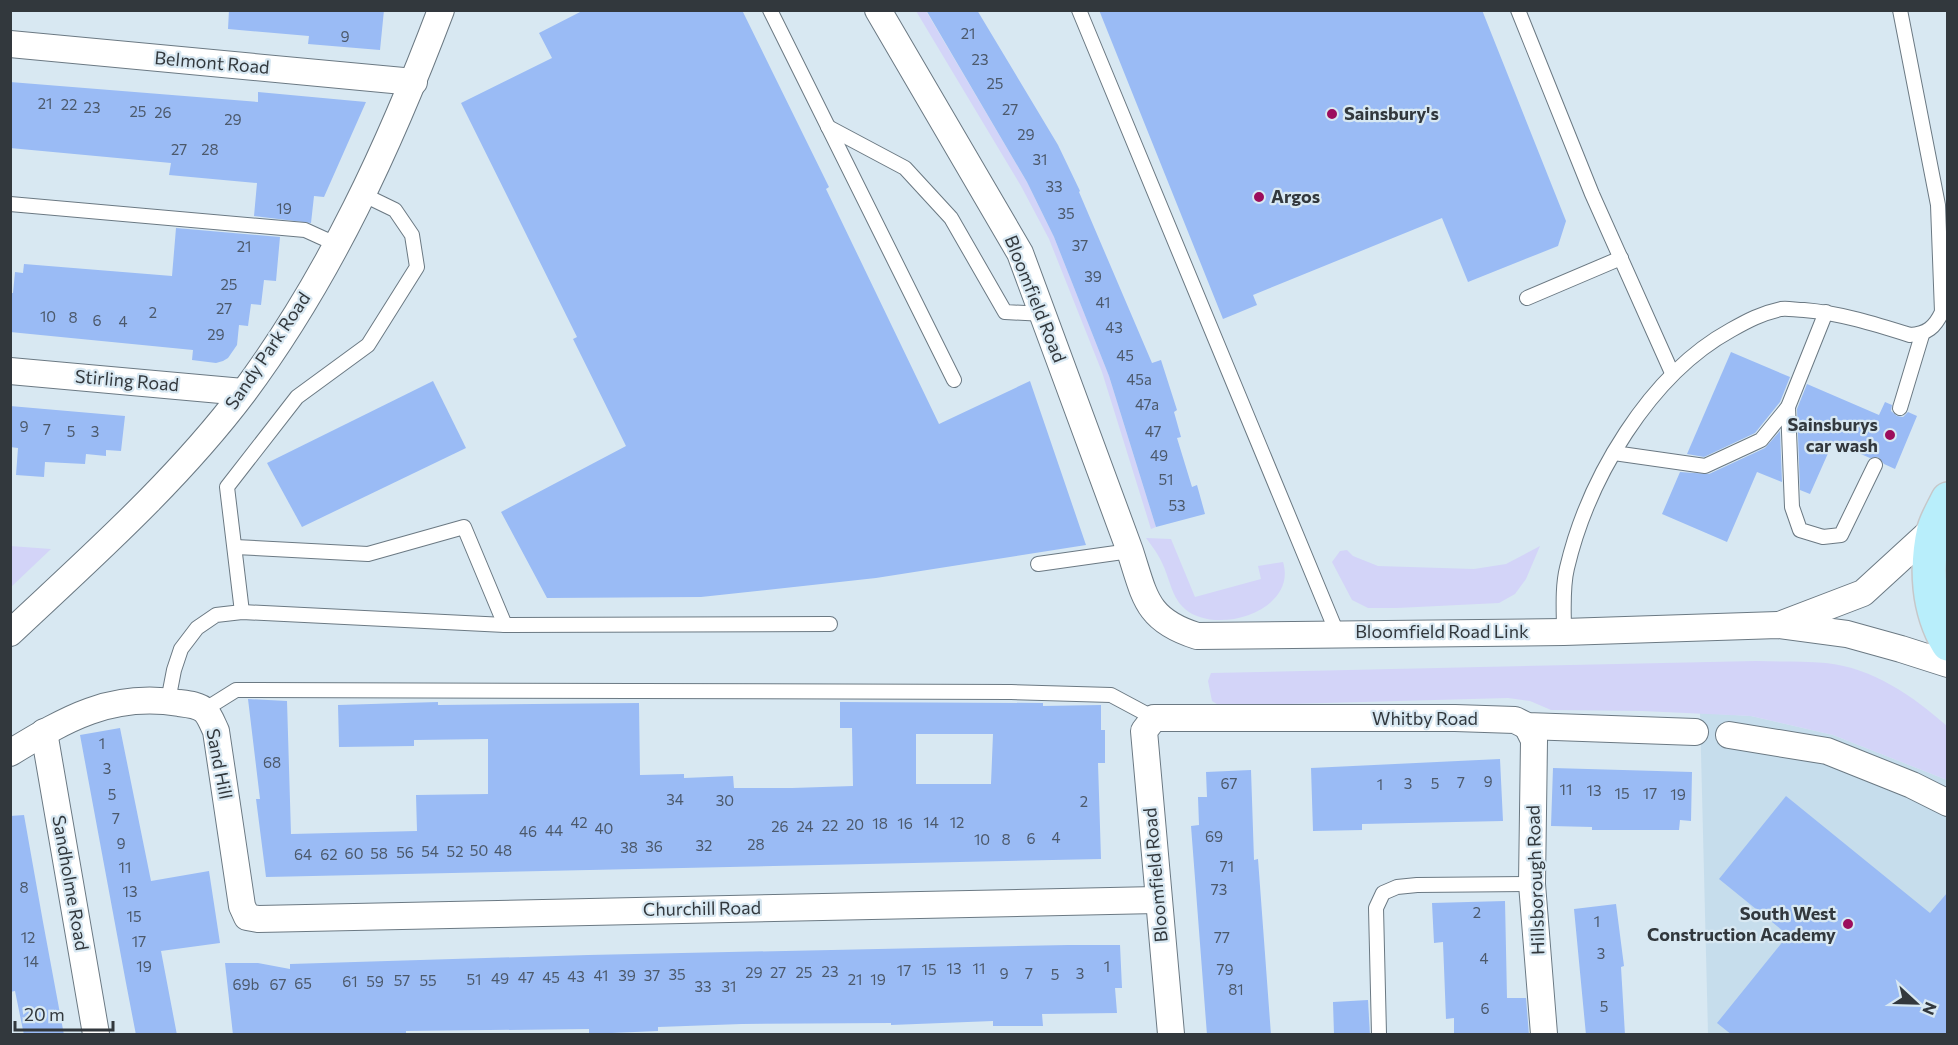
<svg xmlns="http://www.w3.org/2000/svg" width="1958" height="1045" font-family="Commissioner,sans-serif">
<rect width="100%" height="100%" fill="#d8e8f2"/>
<!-- built -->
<path fill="#c6ddec" d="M1700,713L1751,716L1833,735L1947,780V1034H1708Z"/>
<!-- green -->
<g fill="#d3d4f8">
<path d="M916,11H926L1027,182L1054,237L1109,376L1156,527L1151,529L1102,372L1049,239L1021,186Z"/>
<path d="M1146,538L1171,539L1195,597L1261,579L1258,566L1283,562C1298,611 1216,636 1185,609C1172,598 1170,580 1163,565C1159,555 1152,546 1146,538Z"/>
<path d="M10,546L51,549L11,587H10Z"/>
<path d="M1540,546L1526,579L1515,594L1499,603L1397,608H1368L1352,600L1332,562L1340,551L1347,550L1353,556L1378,566L1474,569L1506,564Z"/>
<path d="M1756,661C1779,662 1803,661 1826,663C1873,668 1913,696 1947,726V780L1833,735L1751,716L1642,711L1551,710L1530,701L1508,698L1220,706L1212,701L1208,681L1211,673Z"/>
</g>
<!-- building -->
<g fill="#9abbf5" fill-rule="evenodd">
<path d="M229,10H384L380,50L308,44L309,36L228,29Z"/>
<path d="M584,10H742L829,187L826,189L939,424L1030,381L1086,545L876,578L701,597L547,598L501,512L626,446L573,339L577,337L461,103L552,58L539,33Z"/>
<path d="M926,10H977L1058,145L1080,191L1079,192L1152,363L1161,360L1177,410L1174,412L1181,437L1177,438L1192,487L1197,485L1205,514L1156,527L1109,376L1054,237L1027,182Z"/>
<path d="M1099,10H1482L1566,221L1558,246L1468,282L1442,218L1253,295L1257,305L1223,319Z"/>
<path d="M10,82L258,102V92L366,102L324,197L314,196L311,223L254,216L257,183L169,175L171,163L10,148Z"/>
<path d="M176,228L280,237L276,281L264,280L261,305L251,304L248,326L239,325L237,345L228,358L223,361L216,363L192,360L193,350L10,332V293H13L15,272L23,273L24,264L172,276Z"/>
<path d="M1731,352L1790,377L1780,402L1755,433L1704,457L1687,454Z"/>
<path d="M433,381L466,448L302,527L267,463Z"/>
<path d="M1807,384L1879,415L1885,402L1892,405L1891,411L1897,416L1903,417L1908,412L1917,416L1895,469L1884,464L1878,457L1870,458L1833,442L1810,494L1800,490L1797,409Z"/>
<path d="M10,406L125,416L121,451L106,450V456L86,454L85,464L45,462L44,477L16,475L18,448L10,447Z"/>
<path d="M1780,431L1782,482L1757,472L1727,542L1662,514L1680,472L1709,474L1765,448Z"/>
<path d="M248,699L287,701L291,834L417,831L416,795L488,794V739L414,740V746L339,747L338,705L438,702V705L639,703L640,775L684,774V778L733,776L734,788H792L853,786L852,728H840V702L1043,703V706L1101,705V730H1105V763H1098L1101,859L266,877L256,799H260ZM916,734H993L991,784H916Z"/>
<path d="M120,728L151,881L209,871L220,943L161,951L177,1035H136L126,983L80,735Z"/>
<path d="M1500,759L1503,821L1362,824V830L1313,831L1311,768Z"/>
<path d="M1553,768L1692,772L1691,821L1680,820L1679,830H1592V827L1551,826Z"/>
<path d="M1251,770L1254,860L1258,859L1271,1035H1207L1191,826L1199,825L1198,797H1207L1206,772Z"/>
<path d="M1786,796L1930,913L1947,893V1035H1732L1717,1023L1788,935L1719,879Z"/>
<path d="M24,815L43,922L64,1035H24L15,991L10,992V816Z"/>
<path d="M1505,901L1507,998H1526L1529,1035H1454V1018L1446,1019L1443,942L1434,943L1432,903Z"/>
<path d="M1616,904L1624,966L1621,967L1625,1035H1586L1574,909Z"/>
<path d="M1068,945H1120L1122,988H1115L1117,1013L1042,1014L1043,1026H993V1021L891,1025V1023L742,1024L658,1027V1031L589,1034V1029L406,1031V1035H233L225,963H258L290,969V964L588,955Z"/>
<path d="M1368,1000L1370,1035H1334L1333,1002Z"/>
</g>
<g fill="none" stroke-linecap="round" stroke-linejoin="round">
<defs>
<g id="service">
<path d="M770,10L954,380"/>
<path d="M1079,10L1337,633"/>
<path d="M1518,10L1592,194L1672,373"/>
<path d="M828,127L905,168L951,218L1005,312L1044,314"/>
<path d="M10,204L305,230L338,245"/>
<path d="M1527,298L1621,258"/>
<path d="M1788,407L1792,507L1800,530L1823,537L1841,535L1875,465"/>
<path d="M1900,408L1922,335"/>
<path d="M1614,453L1705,466L1761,440L1788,407L1826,312"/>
<path d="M235,547L368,554L464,527L505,625L830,624"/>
<path d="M1038,564L1130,551"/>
<path d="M242,612L227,487L297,397L368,345L417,267L412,235L395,210L364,195"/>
<path d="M1564,632C1564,612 1562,588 1567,568C1588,479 1649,375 1731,330C1747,321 1762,313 1781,309C1788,308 1796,310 1804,310C1840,313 1875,324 1910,335C1927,334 1935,327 1942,312L1938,205L1900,10"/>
<path d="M168,701L174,670L181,649L197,628L216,615L242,612L505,625"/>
<path d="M204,710L236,690L1011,692L1111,695L1154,718"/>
<path d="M1379,1034L1376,908L1383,893L1397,887L1417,885L1532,884"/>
</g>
<g id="minor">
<path d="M878,10L1020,253L1130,551C1145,597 1146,620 1197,636L1564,632L1778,625L1847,634L1901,649L1948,664"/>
<path d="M10,44L414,82"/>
<path d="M10,371L243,392"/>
<path d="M1782,624L1863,593L1934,528"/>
<path d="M10,633C91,557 177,481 244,392C330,276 390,145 441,10"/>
<path d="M1527,726L1534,740L1532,884L1544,1034"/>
<path d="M44,732L96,1034"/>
<path d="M1729,735L1827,751L1912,785L1948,803"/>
<path d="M10,753C66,719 111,692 179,703C187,704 199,705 205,711C210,716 213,725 216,731L242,906L247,917L258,919L1157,900"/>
<path d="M1171,1034L1144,731L1154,718H1455L1515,720L1527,726L1695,732"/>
</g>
<path id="primary" d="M1948,499C1943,509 1937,519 1934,529C1925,568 1928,610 1948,644"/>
</defs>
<!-- service casing -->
<use href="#service" stroke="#6b7983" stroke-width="16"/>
<!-- minor casing -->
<use href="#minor" stroke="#6b7983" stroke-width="28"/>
<!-- primary casing -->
<use href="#primary" stroke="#c6c7c9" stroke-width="36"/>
<!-- service -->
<use href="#service" stroke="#fff" stroke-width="14"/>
<!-- minor -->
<use href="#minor" stroke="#fff" stroke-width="26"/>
<!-- primary -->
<use href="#primary" stroke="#b8eefb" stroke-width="33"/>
</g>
<!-- markers -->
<g fill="#9c0d5c" stroke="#d8e8f2" stroke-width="2">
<circle cx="1332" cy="114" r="6"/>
<circle cx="1259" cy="197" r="6"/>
<circle cx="1890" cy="435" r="6"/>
<circle cx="1848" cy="924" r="6"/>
</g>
<g text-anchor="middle" stroke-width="4.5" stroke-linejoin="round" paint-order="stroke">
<!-- number labels -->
<g font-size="15" fill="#4c596b">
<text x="968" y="39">21</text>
<text x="345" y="42">9</text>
<text x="980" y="65">23</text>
<text x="995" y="89">25</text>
<text x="45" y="109">21</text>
<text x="69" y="110">22</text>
<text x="92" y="113">23</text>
<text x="1010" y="115">27</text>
<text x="138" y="117">25</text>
<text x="163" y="118">26</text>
<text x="233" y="125">29</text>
<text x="1026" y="140">29</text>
<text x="179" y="155">27</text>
<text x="210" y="155">28</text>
<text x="1040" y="165">31</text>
<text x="1054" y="192">33</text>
<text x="284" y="214">19</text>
<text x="1066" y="219">35</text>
<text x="1080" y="251">37</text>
<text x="244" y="252">21</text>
<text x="1093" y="282">39</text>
<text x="229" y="290">25</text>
<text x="1103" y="308">41</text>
<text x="224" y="314">27</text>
<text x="153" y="318">2</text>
<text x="48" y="322">10</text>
<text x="73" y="323">8</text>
<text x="97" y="326">6</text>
<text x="123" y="327">4</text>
<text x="1114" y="333">43</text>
<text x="216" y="340">29</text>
<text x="1125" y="361">45</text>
<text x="1139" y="385">45a</text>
<text x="1147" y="410">47a</text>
<text x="24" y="432">9</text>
<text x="47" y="435">7</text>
<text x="71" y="437">5</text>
<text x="95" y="437">3</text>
<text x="1153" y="437">47</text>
<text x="1159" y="461">49</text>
<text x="1166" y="485">51</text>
<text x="1177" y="511">53</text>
<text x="102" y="749">1</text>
<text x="272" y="768">68</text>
<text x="107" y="774">3</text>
<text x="1488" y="787">9</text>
<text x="1461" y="788">7</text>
<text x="1229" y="789">67</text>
<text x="1408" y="789">3</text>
<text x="1435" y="789">5</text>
<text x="1380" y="790">1</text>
<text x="1566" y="795">11</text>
<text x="1594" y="796">13</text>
<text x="1622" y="799">15</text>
<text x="1650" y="799">17</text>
<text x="112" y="800">5</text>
<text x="1678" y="800">19</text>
<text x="675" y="805">34</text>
<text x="725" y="806">30</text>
<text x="1084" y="807">2</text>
<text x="116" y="824">7</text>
<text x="579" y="828">42</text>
<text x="931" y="828">14</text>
<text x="957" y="828">12</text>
<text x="880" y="829">18</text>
<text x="905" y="829">16</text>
<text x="855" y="830">20</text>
<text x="830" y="831">22</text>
<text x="780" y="832">26</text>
<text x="805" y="832">24</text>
<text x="604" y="834">40</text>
<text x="554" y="836">44</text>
<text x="528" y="837">46</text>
<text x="1214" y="842">69</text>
<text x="1056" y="843">4</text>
<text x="1031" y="844">6</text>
<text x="982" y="845">10</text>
<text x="1006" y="845">8</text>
<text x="121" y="849">9</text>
<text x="756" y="850">28</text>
<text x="704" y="851">32</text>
<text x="654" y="852">36</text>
<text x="629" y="853">38</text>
<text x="479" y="856">50</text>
<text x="503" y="856">48</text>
<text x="430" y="857">54</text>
<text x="455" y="857">52</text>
<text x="405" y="858">56</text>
<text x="354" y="859">60</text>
<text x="379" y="859">58</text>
<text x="303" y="860">64</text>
<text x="329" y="860">62</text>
<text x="1227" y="872">71</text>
<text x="125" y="873">11</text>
<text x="24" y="893">8</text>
<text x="1219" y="895">73</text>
<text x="130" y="897">13</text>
<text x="1477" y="918">2</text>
<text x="134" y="922">15</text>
<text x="1597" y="927">1</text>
<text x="28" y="943">12</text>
<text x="1222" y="943">77</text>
<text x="139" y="947">17</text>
<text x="1601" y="959">3</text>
<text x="1484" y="964">4</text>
<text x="31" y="967">14</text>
<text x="144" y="972">19</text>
<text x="1107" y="972">1</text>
<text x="954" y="974">13</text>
<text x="979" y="974">11</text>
<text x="929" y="975">15</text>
<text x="1225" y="975">79</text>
<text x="904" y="976">17</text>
<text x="830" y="977">23</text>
<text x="754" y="978">29</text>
<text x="778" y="978">27</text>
<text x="804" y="978">25</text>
<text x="1004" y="979">9</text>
<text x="1029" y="979">7</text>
<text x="1080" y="979">3</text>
<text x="677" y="980">35</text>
<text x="1055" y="980">5</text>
<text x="601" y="981">41</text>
<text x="627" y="981">39</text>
<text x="652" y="981">37</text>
<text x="576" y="982">43</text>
<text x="526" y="983">47</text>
<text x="551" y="983">45</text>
<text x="500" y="984">49</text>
<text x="474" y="985">51</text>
<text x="855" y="985">21</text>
<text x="878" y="985">19</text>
<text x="402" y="986">57</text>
<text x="428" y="986">55</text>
<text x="350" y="987">61</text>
<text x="375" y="987">59</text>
<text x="303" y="989">65</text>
<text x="246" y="990">69b</text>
<text x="278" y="990">67</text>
<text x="703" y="992">33</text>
<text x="729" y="992">31</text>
<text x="1236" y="995">81</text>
<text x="1604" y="1012">5</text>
<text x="1485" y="1014">6</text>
</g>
<!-- street labels -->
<g font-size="18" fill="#32383d" stroke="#d8e8f2">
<text transform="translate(212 63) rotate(5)" y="6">Belmont Road</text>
<text transform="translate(1035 299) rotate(68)" y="6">Bloomfield Road</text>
<text transform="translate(268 351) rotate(-56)" y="6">Sandy Park Road</text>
<text transform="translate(127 381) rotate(5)" y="6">Stirling Road</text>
<text x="1442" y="638">Bloomfield Road Link</text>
<text x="1425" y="725">Whitby Road</text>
<text transform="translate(219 764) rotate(79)" y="6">Sand Hill</text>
<text transform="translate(1156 875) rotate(-95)" y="6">Bloomfield Road</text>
<text transform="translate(1536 880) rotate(-92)" y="6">Hillsborough Road</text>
<text transform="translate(70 883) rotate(80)" y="6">Sandholme Road</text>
<text transform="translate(702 909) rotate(-1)" y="6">Churchill Road</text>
</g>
<!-- poi labels -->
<g font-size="18" font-weight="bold" fill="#32383d" stroke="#d8e8f2" text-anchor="start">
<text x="1344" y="120">Sainsbury's</text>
<text x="1271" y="203">Argos</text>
<text x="1878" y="431" text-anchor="end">Sainsburys<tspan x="1878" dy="21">car wash</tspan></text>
<text x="1836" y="920" text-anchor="end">South West<tspan x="1836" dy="21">Construction Academy</tspan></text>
</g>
</g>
<!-- border -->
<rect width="1958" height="1045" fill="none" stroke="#32383d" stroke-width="24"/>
<!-- north arrow -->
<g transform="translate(1916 1003) rotate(112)" stroke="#d8e8f2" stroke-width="4.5" paint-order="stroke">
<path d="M0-4.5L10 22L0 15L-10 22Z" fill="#32383d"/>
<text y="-9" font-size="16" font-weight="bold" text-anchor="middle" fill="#32383d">N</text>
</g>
<!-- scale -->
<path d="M15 1021v9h98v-9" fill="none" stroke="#32383d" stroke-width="3"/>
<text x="24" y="1021" font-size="18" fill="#32383d" stroke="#d8e8f2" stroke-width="4.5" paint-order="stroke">20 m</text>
</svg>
